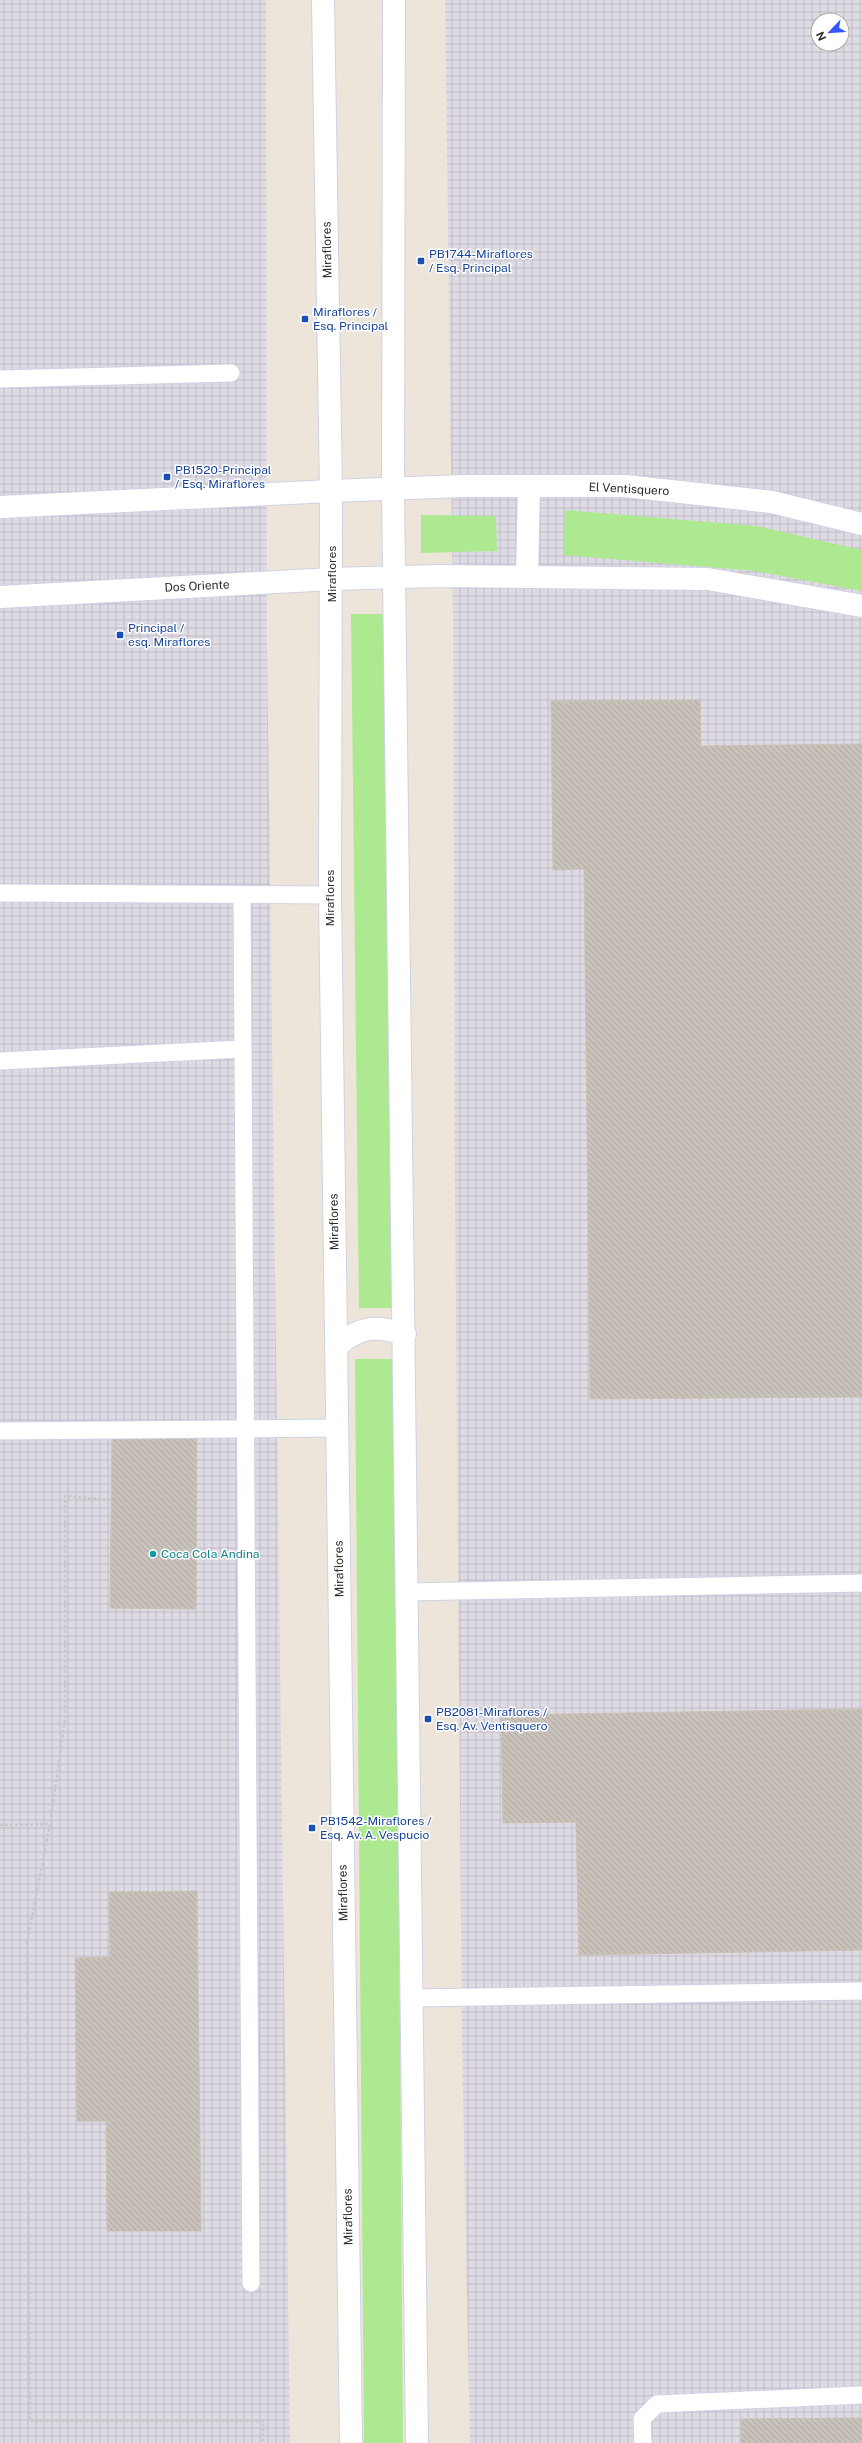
<svg xmlns="http://www.w3.org/2000/svg" width="862" height="2443" font-family="'Public Sans',sans-serif">
<defs>
<pattern id="industrial-grid" width="8" height="8" patternUnits="userSpaceOnUse"><rect width="8" height="8" fill="#dedbe5"/><path d="M0 4h8M4 0v8" fill="none" stroke="#bfbcc5"/></pattern>
<pattern id="building-back-hatch" width="6" height="6" patternUnits="userSpaceOnUse"><rect width="6" height="6" fill="#c8c2ba"/><path d="M-1 5l2 2M0 0l6 6M5-1l2 2" fill="none" stroke="#aca7a0"/></pattern>
</defs>
<rect width="100%" height="100%" fill="#ede5da"/>
<!-- industrial -->
<g fill="url(#industrial-grid)" fill-rule="evenodd">
<path d="M0,0H266L267,645L290,2443H0Z"/>
<path d="M445,0H862V2443H470L462,2045L455,1201L453,614ZM818,20H842V44H818Z"/>
</g>
<!-- grass -->
<g fill="#ade991">
<path d="M565,510L757,526L862,550V591L756,571L563,555Z"/>
<path d="M421,515L496,516L497,551L421,553Z"/>
<path d="M351,614H384L393,1308H359Z"/>
<path d="M355,1359H395L403,2443H364Z"/>
</g>
<!-- building -->
<g fill="url(#building-back-hatch)" stroke="#c9c2b3">
<path d="M700,700L701,746L862,744V1397L590,1399L584,869L553,870L551,701Z"/>
<path d="M112,1435L197,1436L196,1609L110,1608Z"/>
<path d="M862,1709V1950L579,1955L576,1822L503,1823L501,1715Z"/>
<path d="M197,1891L201,2231H107L106,2121H77L75,1958L110,1957L109,1892Z"/>
<path d="M862,2418V2443H741V2419Z"/>
</g>
<g fill="none" stroke-linecap="round" stroke-linejoin="round">
<defs>
<g id="service">
<path d="M0,379L231,373"/>
<path d="M0,893L330,895"/>
<path d="M242,895L251,2283"/>
<path d="M0,1061L243,1049"/>
<path d="M0,1431L337,1428"/>
<path d="M406,1592L862,1583"/>
<path d="M412,1998L862,1991"/>
<path d="M643,2443L642,2419L657,2404L862,2395"/>
</g>
<g id="minor">
<path d="M0,507L331,491"/>
<path d="M0,597L332,579"/>
</g>
<g id="tertiary">
<path d="M331,491L462,486H625L772,502L862,524"/>
<path d="M527,577L529,486"/>
<path d="M332,579L438,576L708,579L862,606"/>
</g>
<g id="secondary">
<path d="M323,0L331,491L330,895L351,2443"/>
<path d="M394,0L393,490L417,2443"/>
<path d="M336,1347C360,1326 375,1325 405,1334"/>
</g>
</defs>
<!-- service casing -->
<use href="#service" stroke="#cfd2e4" stroke-width="19"/>
<!-- minor casing -->
<use href="#minor" stroke="#cfd2e4" stroke-width="24"/>
<!-- tertiary casing -->
<use href="#tertiary" stroke="#cfd2e4" stroke-width="24"/>
<!-- secondary casing -->
<use href="#secondary" stroke="#cfd2e4" stroke-width="24"/>
<!-- path -->
<g stroke="#c8c8c8" stroke-width="2.5" stroke-dasharray="3 2" stroke-linecap="butt">
<path d="M111,1500L65,1496V1719L50,1824L27,1943L30,2421H263V2443"/>
<path d="M0,1825L50,1824"/>
</g>
<!-- service -->
<use href="#service" stroke="#fff" stroke-width="17"/>
<!-- minor -->
<use href="#minor" stroke="#fff" stroke-width="22"/>
<!-- tertiary -->
<use href="#tertiary" stroke="#fff" stroke-width="22"/>
<!-- secondary -->
<use href="#secondary" stroke="#fff" stroke-width="22"/>
</g>
<!-- markers -->
<g fill="#1a4fb4" stroke="#fff" stroke-width="1.5">
<rect x="417" y="257" width="8" height="8" rx="2"/>
<rect x="301" y="315" width="8" height="8" rx="2"/>
<rect x="163" y="473" width="8" height="8" rx="2"/>
<rect x="116" y="631" width="8" height="8" rx="2"/>
<rect x="424" y="1715" width="8" height="8" rx="2"/>
<rect x="308" y="1824" width="8" height="8" rx="2"/>
</g>
<circle fill="#0f9aa8" stroke="#fff" stroke-width="1.5" cx="153" cy="1554" r="4"/>
<g text-anchor="middle" stroke-width="3" stroke-linejoin="round" paint-order="stroke">
<!-- street labels -->
<g font-size="12" fill="#2a2a2a" stroke="#fff">
<text transform="translate(327 250) rotate(-91)" y="4">Miraflores</text>
<text transform="translate(629 489) rotate(3)" y="4">El Ventisquero</text>
<text transform="translate(332 574) rotate(-90)" y="4">Miraflores</text>
<text transform="translate(197 586) rotate(-3)" y="4">Dos Oriente</text>
<text transform="translate(330 898) rotate(-90)" y="4">Miraflores</text>
<text transform="translate(334 1222) rotate(-91)" y="4">Miraflores</text>
<text transform="translate(339 1569) rotate(-91)" y="4">Miraflores</text>
<text transform="translate(343 1893) rotate(-91)" y="4">Miraflores</text>
<text transform="translate(348 2217) rotate(-91)" y="4">Miraflores</text>
</g>
<!-- transit labels -->
<g font-size="12" fill="#164399" stroke="#fff" text-anchor="start">
<text x="429" y="258">PB1744-Miraflores<tspan x="429" dy="14">/ Esq. Principal</tspan></text>
<text x="313" y="316">Miraflores /<tspan x="313" dy="14">Esq. Principal</tspan></text>
<text x="175" y="474">PB1520-Principal<tspan x="175" dy="14">/ Esq. Miraflores</tspan></text>
<text x="128" y="632">Principal /<tspan x="128" dy="14">esq. Miraflores</tspan></text>
<text x="436" y="1716">PB2081-Miraflores /<tspan x="436" dy="14">Esq. Av. Ventisquero</tspan></text>
<text x="320" y="1825">PB1542-Miraflores /<tspan x="320" dy="14">Esq. Av. A. Vespucio</tspan></text>
</g>
<!-- culture labels -->
<g font-size="12" fill="#0d838f" stroke="#fff" text-anchor="start">
<text x="161" y="1558">Coca Cola Andina</text>
</g>
</g>
<!-- north arrow -->
<g transform="translate(830 32) rotate(245)"><circle r="19" fill="#ffffff" stroke="#aaaaaa"/>
<path d="M0-3L7 15L0 10L-7 15Z" fill="#3556ff"/>
<text y="-6" font-size="11" font-weight="bold" text-anchor="middle" fill="#2a2a2a">N</text>
</g>
</svg>
